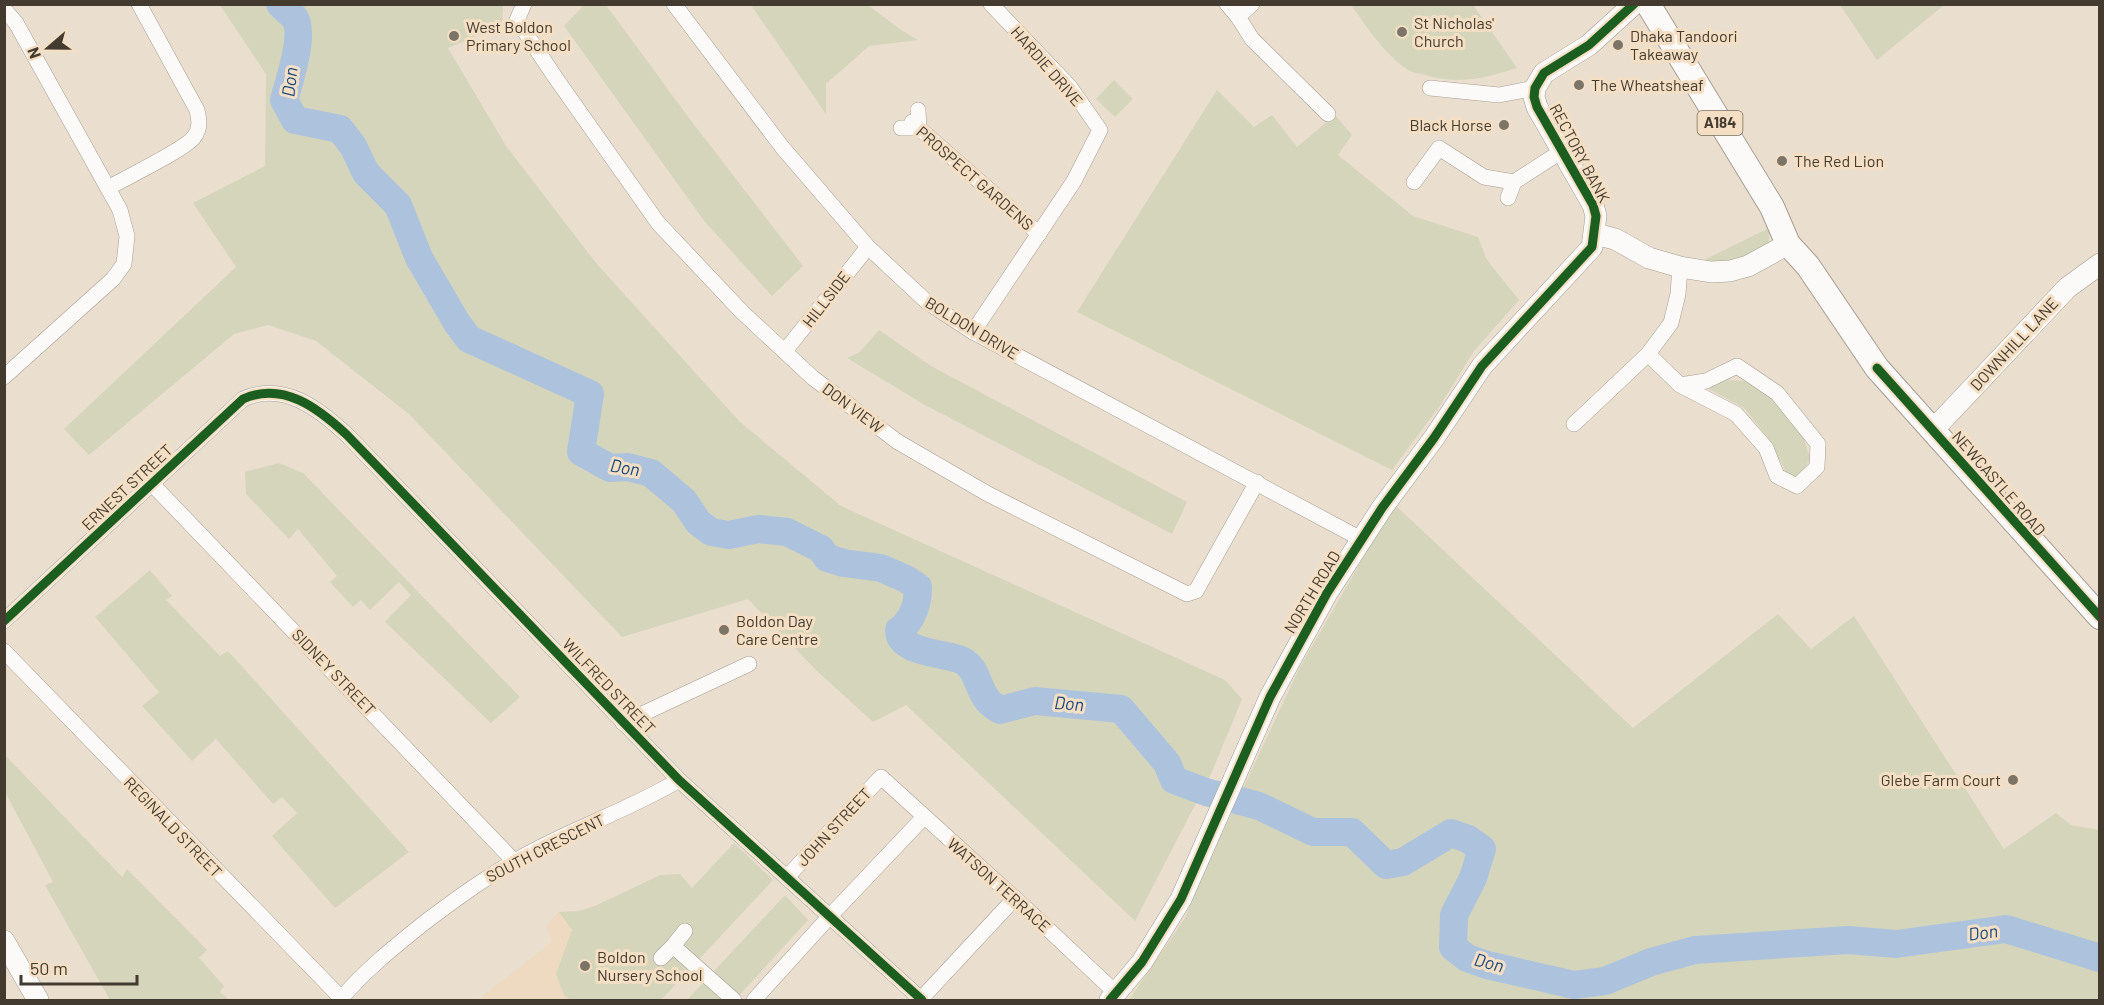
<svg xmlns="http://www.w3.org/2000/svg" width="2104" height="1005" font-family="Barlow,sans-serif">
<rect width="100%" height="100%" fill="#eadecf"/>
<!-- built -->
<path fill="#eedac1" d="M595,906L661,1000H477L552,942L546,926L559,912L579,911Z"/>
<!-- green -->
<g fill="#d5d5bb">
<path d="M220,5H503L502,25L448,48L506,146L596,263L739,421L841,506L1225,680L1242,699L1211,774L1135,921L906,705L873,722L816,670L748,599L622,637L409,414L316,341L268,325L234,334L89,455L64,429L236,267L193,203L265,166L266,74Z"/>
<path d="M584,5H606L689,118L803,266L772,296L705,222L564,26Z"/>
<path d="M751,5H868L901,30L918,40L869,46L826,84V114Z"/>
<path d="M1351,5H1473L1517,68C1483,79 1457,85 1422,74C1416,73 1410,72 1405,68C1382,51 1367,27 1351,5Z"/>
<path d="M1840,5H1944L1877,60Z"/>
<path d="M1114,80L1133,99L1115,117L1096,99Z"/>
<path d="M1217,90L1254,127L1272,115L1297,147L1335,115L1352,135L1338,155L1413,216L1478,237L1487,260L1519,300L1474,351L1441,404L1392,470L1077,312Z"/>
<path d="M1769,228V242C1746,260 1731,265 1702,261Z"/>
<path d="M879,330L931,366L1187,502L1172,534L925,405L847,358L860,352Z"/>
<path d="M1728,380L1746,381L1771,393L1801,430L1810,458L1802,475L1788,476L1770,440L1744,408L1704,386Z"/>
<path d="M279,463L303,473L520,697L491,723L385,622L411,595L399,582L370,610L361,600L353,607L330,582L337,576L298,529L289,539L246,494L245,472Z"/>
<path d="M1394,504L1633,728L1778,614L1811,649L1854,616L2004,849L2056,813L2071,825L2099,830V1000H1129L1185,918L1200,880L1299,669Z"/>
<path d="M150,570L172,596L166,600L220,656L228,651L409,852L335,908L272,836L297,813L282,797L273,804L216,739L192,761L142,706L159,692L95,617Z"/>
<path d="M4,754L122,877L127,869L207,950L199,958L224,986L220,992L229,1000H110L45,885L53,882L5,792Z"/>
<path d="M734,843L773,880L661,1000H570L564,995L556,974L572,930L559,912L579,911L595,906L660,875L680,874L692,888Z"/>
<path d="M785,895L808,920L735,1000H687Z"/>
</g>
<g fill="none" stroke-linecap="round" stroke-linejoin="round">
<!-- river -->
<path stroke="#adc3dd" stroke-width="28" d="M280,4C284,9 290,13 294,17C306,33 289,81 284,100L295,120L340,129L353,146L366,173L398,205L419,258L457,323L469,339L590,394L581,452L610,468L628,467L651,473L684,501L698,522L711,532L729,535L758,529L787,532L821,549L827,558L844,563L881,568L906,579L918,587C918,603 913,621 899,630C899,653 944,653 961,660C977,667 977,686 986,698C989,703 995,707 1000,710L1035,701L1121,709L1167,763L1174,780L1206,792L1259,806L1313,832H1352L1386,865L1403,862L1451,833L1468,839L1482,849L1473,878L1454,915L1453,947L1467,958L1487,965L1574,985L1605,981L1651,962L1695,950L1848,940L1896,944L2006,929L2100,958"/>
<defs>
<g id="street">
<path d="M524,4L517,20L555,77L658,223L742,312L813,378L898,442L988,494L1187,594L1196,591L1257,482"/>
<path d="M674,4L782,147L868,247L927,302L973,332L1361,539"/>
<path d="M1227,4L1238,17L1252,39L1328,114"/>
<path d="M4,9L16,23L120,210L127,236L124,264L113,279L4,377"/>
<path d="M1238,17L1252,4"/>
<path d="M1430,88L1499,95L1535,88"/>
<path d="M912,122L1039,234"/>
<path d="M901,128H919L918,110"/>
<path d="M1414,182L1439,148L1484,177L1514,182"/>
<path d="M108,188C125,178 186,149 194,137C201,128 199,119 197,110L139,4"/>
<path d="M1508,198L1514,182L1562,151"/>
<path d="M973,332L1074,181L1100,130L1070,87L991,4"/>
<path d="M785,351L868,247"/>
<path d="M1648,354L1680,385L1736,414L1766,448L1777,476L1797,486L1817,467L1818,444L1777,393L1737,366L1706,381L1680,385"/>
<path d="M1574,424L1648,354L1671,323L1678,294L1680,267"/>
<path d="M152,484L514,861"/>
<path d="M4,621L243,399C283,381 318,408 347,435L679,780L922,1000"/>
<path d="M4,651L343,1000"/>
<path d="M623,723L749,664"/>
<path d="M787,877L881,777L1032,914L1116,993"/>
<path d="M685,931L673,946L734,1000"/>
<path d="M661,958L673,946"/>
<path d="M340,1000C364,971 394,947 424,923C461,895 497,869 539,848C585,824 634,807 679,780"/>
<path d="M754,1000L830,916L924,817"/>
<path d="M920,1000L1015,898"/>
</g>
<g id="secondary">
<path d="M1595,234L1615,239L1649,258L1680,267L1711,272L1730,271L1748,266L1788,244"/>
<path d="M1933,430L2067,288L2100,264"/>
<path d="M4,941L38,1000"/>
<path d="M1110,1000L1142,962L1181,899L1270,697L1327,593L1382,508L1434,438L1482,366L1592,247L1596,216L1593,205L1537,107L1534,97L1535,88L1544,73L1589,45L1634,4"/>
</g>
<path id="primary" d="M1648,4L1772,207L1788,244L1808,266L1877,368L2100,617"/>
</defs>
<!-- street casing -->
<use href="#street" stroke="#a69d91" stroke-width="16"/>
<!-- secondary casing -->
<use href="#secondary" stroke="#a69d91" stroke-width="22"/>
<!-- primary casing -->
<use href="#primary" stroke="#a69d91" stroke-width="26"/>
<!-- street -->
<use href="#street" stroke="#fcfaf8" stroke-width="15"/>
<!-- secondary -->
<use href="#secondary" stroke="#fcfaf8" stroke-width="21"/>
<!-- primary -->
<use href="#primary" stroke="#fcfaf8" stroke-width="24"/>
<defs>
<g id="cycleway">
<path d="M1877,368L2100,617"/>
<path d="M4,621L243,399C283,381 318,408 347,435L679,780L922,1000"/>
<path d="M1110,1000L1142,962L1181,899L1270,697L1327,593L1382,508L1434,438L1482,366L1592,247L1596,216L1593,205L1537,107L1534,97L1535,88L1544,73L1589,45L1634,4"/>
</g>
</defs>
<!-- cycleway casing -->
<use href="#cycleway" stroke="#f5dfc4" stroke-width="13"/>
<!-- cycleway -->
<use href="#cycleway" stroke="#1b5e20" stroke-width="9"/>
</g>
<!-- markers -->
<g fill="#7d7468" stroke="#f5dfc4" stroke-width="2">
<circle cx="1402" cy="32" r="6"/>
<circle cx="454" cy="36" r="6"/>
<circle cx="1618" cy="45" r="6"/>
<circle cx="1579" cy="85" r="6"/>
<circle cx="1504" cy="125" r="6"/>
<circle cx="1782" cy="161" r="6"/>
<circle cx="724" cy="630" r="6"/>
<circle cx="2013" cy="780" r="6"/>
<circle cx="585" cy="966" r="6"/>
</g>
<g text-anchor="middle" stroke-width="6" stroke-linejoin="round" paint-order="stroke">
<!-- shield labels -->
<rect fill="#f5dfc4" stroke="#786c5c" stroke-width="1.5" x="1697.5" y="111" width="45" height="24" rx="4.5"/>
<g font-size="15" font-weight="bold" fill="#433b30">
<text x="1720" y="128">A184</text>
</g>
<!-- poi labels -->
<g font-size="16" fill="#433b30" stroke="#f5dfc4" text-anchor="start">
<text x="1414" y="29">St Nicholas'<tspan x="1414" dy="18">Church</tspan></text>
<text x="466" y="33">West Boldon<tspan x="466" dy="18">Primary School</tspan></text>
<text x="1630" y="42">Dhaka Tandoori<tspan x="1630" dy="18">Takeaway</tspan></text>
<text x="1591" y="91">The Wheatsheaf</text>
<text x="1492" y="131" text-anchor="end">Black Horse</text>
<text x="1794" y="167">The Red Lion</text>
<text x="736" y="627">Boldon Day<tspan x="736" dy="18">Care Centre</tspan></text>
<text x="2001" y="786" text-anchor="end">Glebe Farm Court</text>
<text x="597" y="963">Boldon<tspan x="597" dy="18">Nursery School</tspan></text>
</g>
<!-- street labels -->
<g font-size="16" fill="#433b30" stroke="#f5dfc4">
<text transform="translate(1047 66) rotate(49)" y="6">HARDIE DRIVE</text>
<text transform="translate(1580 153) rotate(62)" y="6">RECTORY BANK</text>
<text transform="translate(975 178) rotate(41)" y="6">PROSPECT GARDENS</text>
<text transform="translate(826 299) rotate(-52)" y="6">HILLSIDE</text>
<text transform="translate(972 328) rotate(31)" y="6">BOLDON DRIVE</text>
<text transform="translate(2014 344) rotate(-47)" y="6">DOWNHILL LANE</text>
<text transform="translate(853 408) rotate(37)" y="6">DON VIEW</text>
<text transform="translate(1999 483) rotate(49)" y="6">NEWCASTLE ROAD</text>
<text transform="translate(127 487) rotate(-43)" y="6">ERNEST STREET</text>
<text transform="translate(1312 592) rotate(-59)" y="6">NORTH ROAD</text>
<text transform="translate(334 672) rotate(46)" y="6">SIDNEY STREET</text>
<text transform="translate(609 686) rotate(46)" y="6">WILFRED STREET</text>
<text transform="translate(173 827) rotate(46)" y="6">REGINALD STREET</text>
<text transform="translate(834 827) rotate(-47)" y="6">JOHN STREET</text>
<text transform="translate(545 848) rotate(-27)" y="6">SOUTH CRESCENT</text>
<text transform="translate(999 885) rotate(42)" y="6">WATSON TERRACE</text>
</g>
<!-- water labels -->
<g font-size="18" font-style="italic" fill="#17477d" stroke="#f5dfc4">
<text transform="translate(290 82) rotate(-83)" y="6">Don</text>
<text transform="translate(625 468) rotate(10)" y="6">Don</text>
<text transform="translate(1069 704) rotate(5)" y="6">Don</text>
<text transform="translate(1983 933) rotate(-7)" y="6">Don</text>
<text transform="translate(1489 963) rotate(15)" y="6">Don</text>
</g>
</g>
<!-- border -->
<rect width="2104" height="1005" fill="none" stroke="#433b30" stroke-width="12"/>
<!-- north arrow -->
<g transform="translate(48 48) rotate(250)" stroke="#f5dfc4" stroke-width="4.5" paint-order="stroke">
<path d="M0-4.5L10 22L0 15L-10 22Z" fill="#433b30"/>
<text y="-9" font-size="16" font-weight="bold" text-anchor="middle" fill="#433b30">N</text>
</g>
<!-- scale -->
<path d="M21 975v9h116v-9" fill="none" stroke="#433b30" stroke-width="3"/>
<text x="30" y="975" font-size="18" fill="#433b30" stroke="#f5dfc4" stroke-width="4.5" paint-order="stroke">50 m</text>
</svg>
